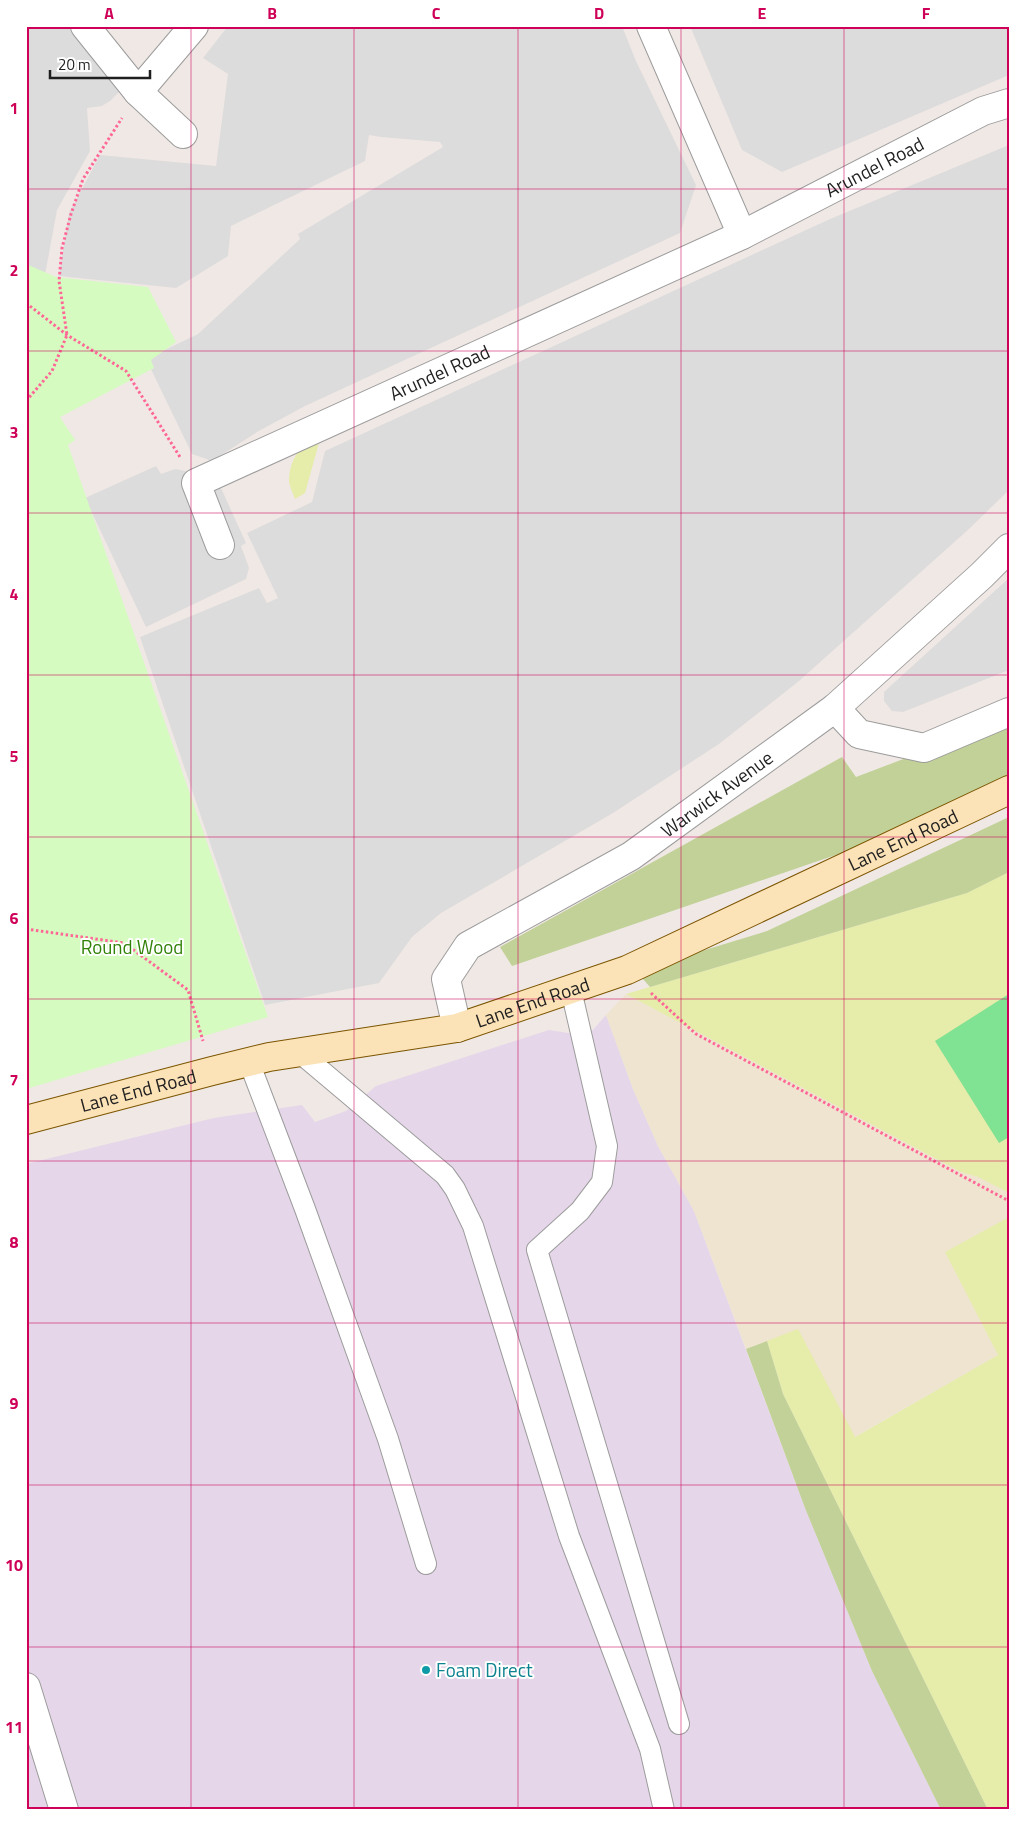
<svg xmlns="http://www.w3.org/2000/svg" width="1035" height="1836" font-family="'Titillium Web',sans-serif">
<rect width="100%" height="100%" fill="#f0e8e5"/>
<!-- residential -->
<g fill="#dddcdc">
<path d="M26,26H82L121,83L119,92L110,101L102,106L87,108L90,151L57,210L45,275L26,266Z"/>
<path d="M228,26H622L636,61L696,185L680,233L305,406L257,432L212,461L192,454L146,359L198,334L300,239L298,234L443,147L440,142L381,137L369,135L365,161L231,226L228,256L176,288L59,276L69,213L100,155L216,166L228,74L203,58Z"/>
<path d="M690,26H1009V75L782,172L742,150Z"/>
<path d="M1009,145V490L969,529L799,681L719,744L613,813L441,913L412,937L379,983L265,1005L140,637L259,588L267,603L278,598L247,533L312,502L325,451L830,219Z"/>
<path d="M156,466L161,474L175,469L216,477L246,543L241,546L249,568L246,579L146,627L85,498Z"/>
<path d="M1009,578V670L903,712L892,711L884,701V692Z"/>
</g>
<!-- industrial -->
<path fill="#e5d6e9" d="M606,1015L633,1089L658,1146L694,1211L805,1508L872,1671L941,1810H26V1164L214,1118L302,1105L315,1122L346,1111L376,1086L549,1030L575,1034L593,1030Z"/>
<!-- farmland -->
<path fill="#efe4cf" d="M626,994L961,1172L978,1177L1009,1193V1217L945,1252L998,1355L854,1437L798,1330L746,1349L694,1211L658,1146L633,1089L606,1015Z"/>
<!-- grass -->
<g fill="#e6eca9">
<path d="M322,432L305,493L295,499C293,493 289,485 289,480C290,456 303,443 322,432Z"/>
<path d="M1009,872V1193L978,1177L961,1172L626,994L967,893Z"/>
<path d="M1009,1217V1810H988L783,1394L767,1341L798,1329L855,1437L998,1355L945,1252Z"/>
</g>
<!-- forest -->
<g fill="#c1d198">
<path d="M1009,719V781L894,835L512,966L500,947L842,757L856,777Z"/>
<path d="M1009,817V872L967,893L650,987L636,971L767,931Z"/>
<path d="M767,1341L783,1394L988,1810H941L872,1671L805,1508L746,1349Z"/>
</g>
<!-- park -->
<path fill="#d5fbc0" d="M26,264L56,277L148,287L176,342L151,360L154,368L60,417L75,440L68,445L268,1017L26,1089Z"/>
<!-- pitch -->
<path fill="#80e293" d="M1009,994V1137L999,1143L935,1041Z"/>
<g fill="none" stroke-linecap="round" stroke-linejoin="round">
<defs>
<g id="lane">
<path d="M571,990L607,1146L602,1182L580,1211L537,1250L679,1724"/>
<path d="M299,1052L445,1175L455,1189L473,1226L569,1536L650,1749L664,1810"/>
<path d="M249,1062L305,1209L388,1439L426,1564"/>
</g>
<g id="street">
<path d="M85,26L138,92L183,134"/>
<path d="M651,26L742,235"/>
<path d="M138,92L194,26"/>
<path id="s1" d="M220,545L196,483L742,235L983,111L1009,103"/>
<path d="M835,708L859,734L924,748L1009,712"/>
<path id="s2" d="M457,1028L446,979L468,946L631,856L835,708L982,575L1009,548"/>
<path d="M26,1687L64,1810"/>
</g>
<g id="secondary">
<path id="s3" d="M26,1120L212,1071L269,1057L457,1028L627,970L1009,790"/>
</g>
</defs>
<!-- lane casing -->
<use href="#lane" stroke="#9c9c9c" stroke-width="22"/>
<!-- street casing -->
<use href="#street" stroke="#9c9c9c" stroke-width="30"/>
<!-- secondary casing -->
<use href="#secondary" stroke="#7b5501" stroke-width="30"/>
<!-- path -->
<g stroke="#ff6797" stroke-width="3" stroke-dasharray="2.5 2.5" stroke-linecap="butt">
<path d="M26,303L67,335L126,371L180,457"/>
<path d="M26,401L52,371L67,335L59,281L62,248L71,214L83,179L122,118"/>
<path d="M26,929L124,943L188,990L203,1041"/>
<path d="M651,993L696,1034L1009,1201"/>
</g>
<!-- lane -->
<use href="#lane" stroke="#fff" stroke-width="20"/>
<!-- street -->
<use href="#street" stroke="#fff" stroke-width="28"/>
<!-- secondary -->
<use href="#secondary" stroke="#fce2b7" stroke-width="28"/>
</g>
<!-- grid -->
<path fill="none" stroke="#ce0057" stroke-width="1" stroke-opacity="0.55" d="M191,26V1810M354,26V1810M518,26V1810M681,26V1810M844,26V1810M26,189H1009M26,351H1009M26,513H1009M26,675H1009M26,837H1009M26,999H1009M26,1161H1009M26,1323H1009M26,1485H1009M26,1647H1009"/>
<!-- markers -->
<circle fill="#0f9aa8" stroke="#fff" stroke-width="2" cx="426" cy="1670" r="5"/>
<g text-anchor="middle" stroke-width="4" stroke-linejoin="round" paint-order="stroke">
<!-- street labels -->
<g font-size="19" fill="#1f1f1f" stroke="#fff">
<text dy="7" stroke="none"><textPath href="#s1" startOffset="815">Arundel Road</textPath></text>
<text dy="7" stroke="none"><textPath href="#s1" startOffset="334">Arundel Road</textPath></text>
<text dy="7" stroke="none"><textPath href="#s2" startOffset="382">Warwick Avenue</textPath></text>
<text dy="7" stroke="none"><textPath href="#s3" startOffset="926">Lane End Road</textPath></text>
<text dy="7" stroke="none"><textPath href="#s3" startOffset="521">Lane End Road</textPath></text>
<text dy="7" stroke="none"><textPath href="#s3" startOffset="116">Lane End Road</textPath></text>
</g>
<!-- park labels -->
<g font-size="19" fill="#318207" stroke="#fff">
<text x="132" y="954">Round Wood</text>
</g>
<!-- culture labels -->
<g font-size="19" fill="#0d838f" stroke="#fff" text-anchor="start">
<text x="436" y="1677">Foam Direct</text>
</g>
</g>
<!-- border -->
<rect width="1035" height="1836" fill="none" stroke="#ffffff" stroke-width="55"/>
<!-- scale -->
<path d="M50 70v8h100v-8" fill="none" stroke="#1f1f1f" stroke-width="2.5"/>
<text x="58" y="70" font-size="15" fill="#1f1f1f" stroke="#ffffff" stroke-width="4" paint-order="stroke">20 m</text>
<rect x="28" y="28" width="980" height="1780" fill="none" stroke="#ce0057" stroke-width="2"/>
<g font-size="16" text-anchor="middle" font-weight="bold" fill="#ce0057">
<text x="109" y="19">A</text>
<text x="272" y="19">B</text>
<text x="436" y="19">C</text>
<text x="599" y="19">D</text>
<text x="762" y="19">E</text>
<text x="926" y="19">F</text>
<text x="14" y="114">1</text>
<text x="14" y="276">2</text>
<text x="14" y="438">3</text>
<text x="14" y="600">4</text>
<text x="14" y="762">5</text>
<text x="14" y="924">6</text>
<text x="14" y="1086">7</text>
<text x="14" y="1248">8</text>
<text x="14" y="1409">9</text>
<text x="14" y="1571">10</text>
<text x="14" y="1733">11</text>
</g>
</svg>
